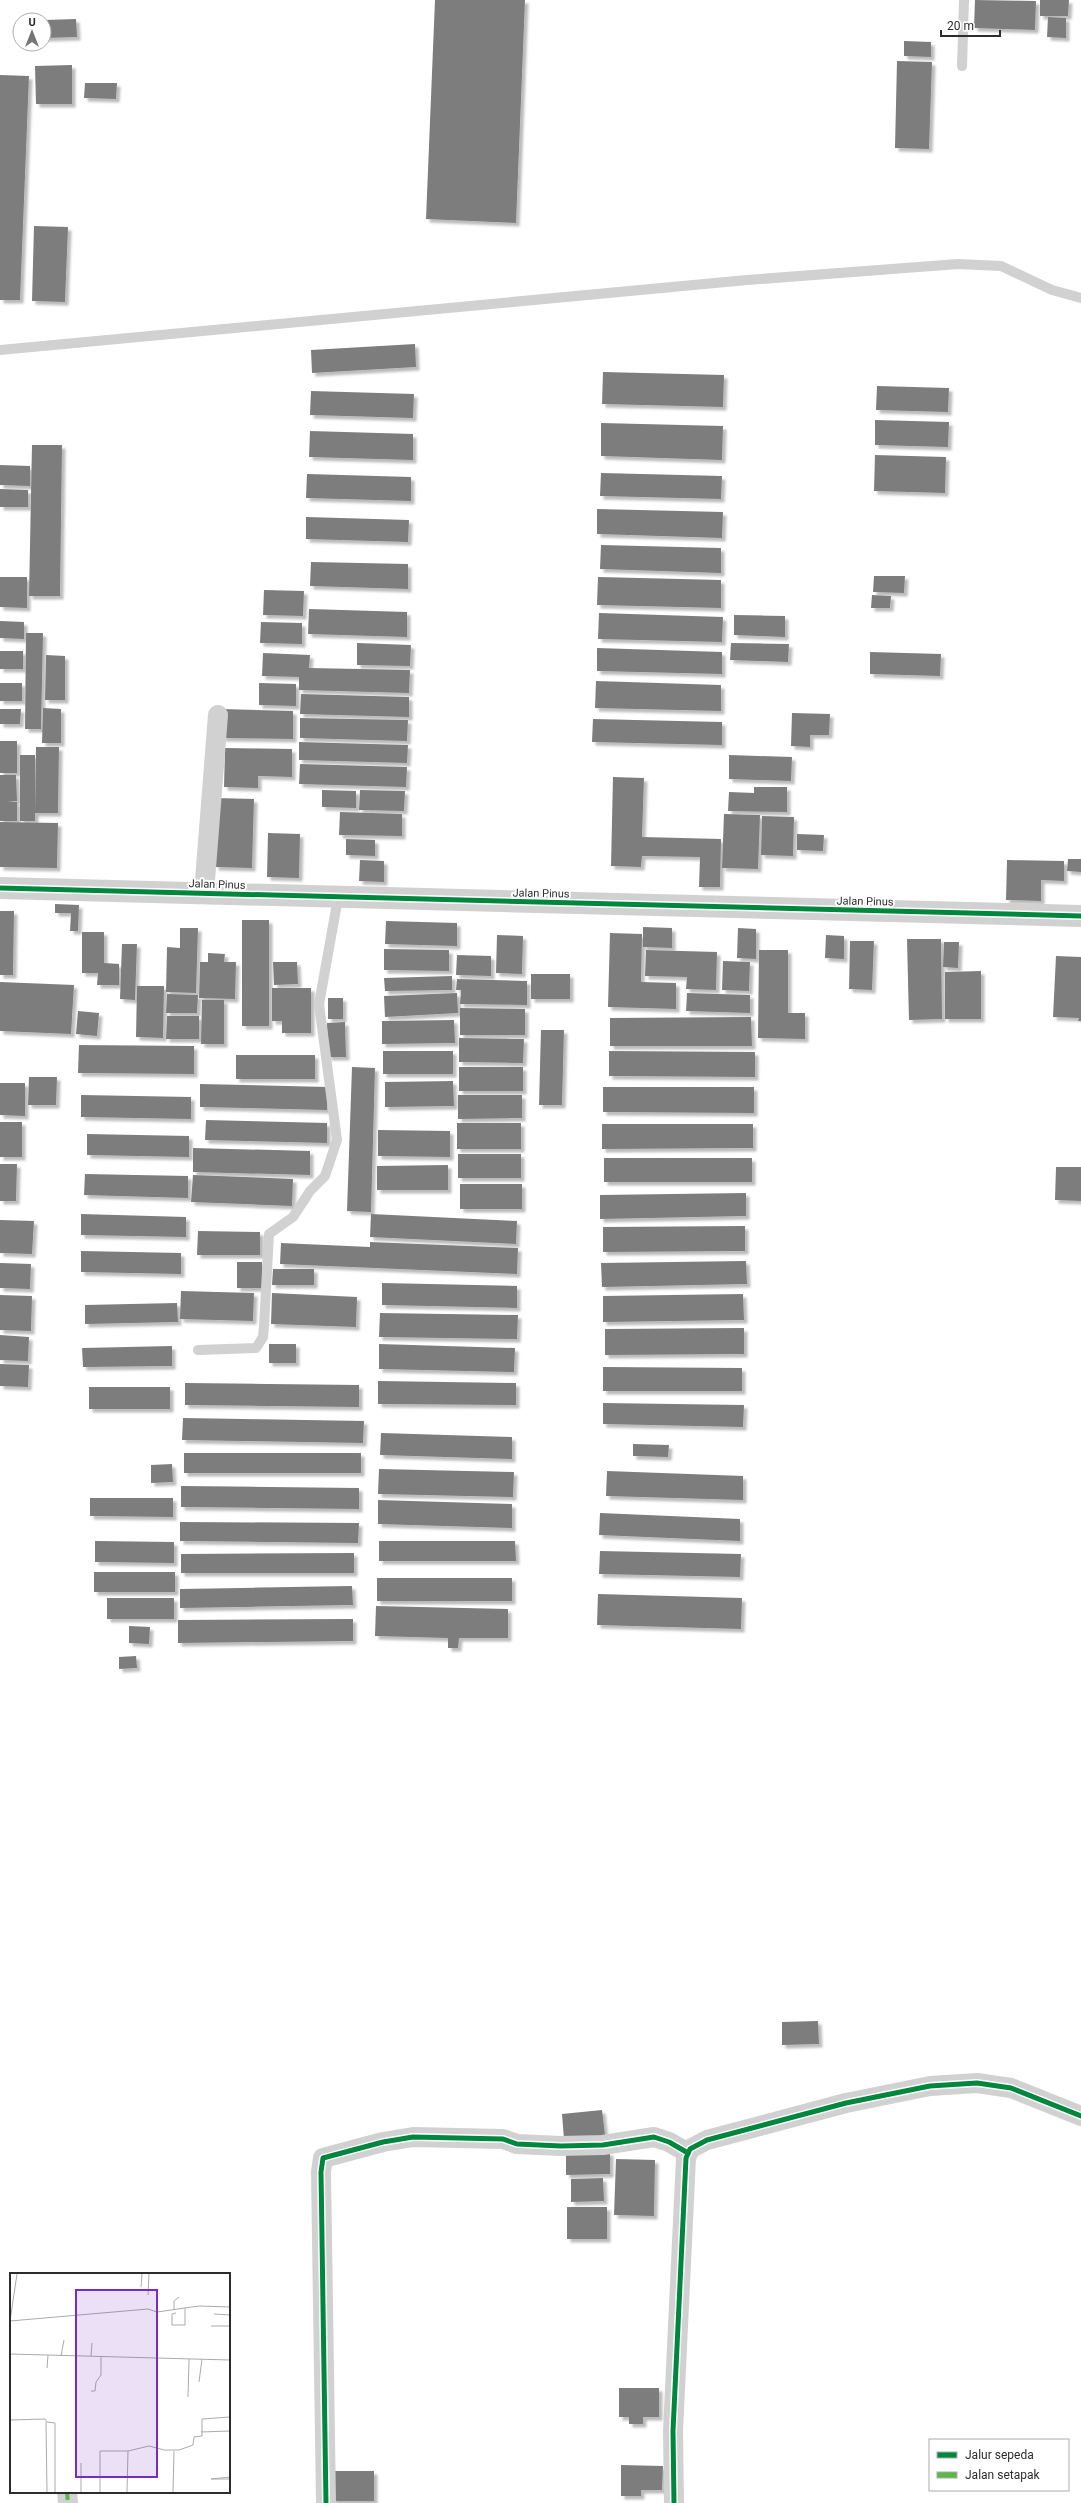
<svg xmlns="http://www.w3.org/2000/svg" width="1081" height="2503" font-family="Roboto,sans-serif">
<defs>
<filter id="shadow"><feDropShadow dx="3.5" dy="3.5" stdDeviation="1" flood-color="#0004"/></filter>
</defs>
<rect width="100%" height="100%" fill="#fff"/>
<!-- building -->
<g fill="#7d7d7d" filter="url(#shadow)">
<path d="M435,0H525L516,223L426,219Z"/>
<path d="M975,0L1036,1L1035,30L974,28Z"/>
<path d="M1040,0H1069L1068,16H1040Z"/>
<path d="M1048,17L1066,18V38L1047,37Z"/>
<path d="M76,19L77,37L44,38V20Z"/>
<path d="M904,41L931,42V57L904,56Z"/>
<path d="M897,61L932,62L929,149L895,148Z"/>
<path d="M72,65V104H36L35,66Z"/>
<path d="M0,75L29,76L20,300H0Z"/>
<path d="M85,83H117L116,99L84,98Z"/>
<path d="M34,226L68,227L65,302L32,301Z"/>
<path d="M415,344L416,367L312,373L311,350Z"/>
<path d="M603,372L724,375L723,407L602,404Z"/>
<path d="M877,386L949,388L948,412L876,410Z"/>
<path d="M311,391L414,394L413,418L310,415Z"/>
<path d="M875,420L949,422L948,447L875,445Z"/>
<path d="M601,423L723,426L722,460L601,456Z"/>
<path d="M310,431L413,434V460L309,457Z"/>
<path d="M32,445H62L60,596H29Z"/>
<path d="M875,455L946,457L945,493L874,491Z"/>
<path d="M0,465L30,466V486L0,485Z"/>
<path d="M601,473L722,476L721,499L600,496Z"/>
<path d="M307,474L411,477V501L306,498Z"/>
<path d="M0,489L28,490V507H0Z"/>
<path d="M597,509L723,512L722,538L597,534Z"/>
<path d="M306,517L409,520L408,542L306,539Z"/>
<path d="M601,545L721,548V573L600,569Z"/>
<path d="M311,562L408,564V589L310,586Z"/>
<path d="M874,576H905L904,593L873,592Z"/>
<path d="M0,577H27V608L0,607Z"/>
<path d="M598,577L721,580V608L597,605Z"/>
<path d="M264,590L304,591L303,616L263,615Z"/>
<path d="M872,595L891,596L890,608H871Z"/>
<path d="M309,609L407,612V637L308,634Z"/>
<path d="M599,613L723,617L722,642L598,639Z"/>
<path d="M734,615L785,616V637L734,635Z"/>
<path d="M0,621L24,622V639L0,638Z"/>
<path d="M261,622L302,623V644L260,643Z"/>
<path d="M26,633H43L41,729H25Z"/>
<path d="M357,643L411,645L410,666L357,665Z"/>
<path d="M731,643L789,644L788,662L730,660Z"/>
<path d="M597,648L722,652V674L597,671Z"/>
<rect x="0" y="651" width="23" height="18"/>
<path d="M870,652L941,654L940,676L870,674Z"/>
<path d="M263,653L310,655L309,668L410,670L409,693L299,690V677L262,676Z"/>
<path d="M46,655L65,656V700H45Z"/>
<path d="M596,681L721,685V711L595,708Z"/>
<rect x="0" y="683" width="22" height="18"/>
<path d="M259,683L296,684V706L259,705Z"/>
<path d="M301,694L409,697V717L300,714Z"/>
<path d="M43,708L61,709V743H42Z"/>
<path d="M0,709H21L20,724H0Z"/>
<path d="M223,709L293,711V739L222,738Z"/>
<path d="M792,713L830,714L829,735H810V747L791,746Z"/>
<path d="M300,718L408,720L407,741L300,738Z"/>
<path d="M593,719L722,722V745L592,742Z"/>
<rect x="0" y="741" width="17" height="32"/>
<path d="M299,742L408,745L407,763L299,760Z"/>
<path d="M36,747H59L58,813H35Z"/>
<path d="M225,748L292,749V777L258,776V788L224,787Z"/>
<rect x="20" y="755" width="15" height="66"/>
<path d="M729,755L792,757L791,781L729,779Z"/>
<path d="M300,764L407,767L406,787L299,784Z"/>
<path d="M0,775H16L17,801L7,802H17V821H0Z"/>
<path d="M613,777L644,778L642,837L721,839L720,887H699L700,857L642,856L641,867L611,866Z"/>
<path d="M754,787H787V812L728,811L729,792L754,793Z"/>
<path d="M322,790L356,791V808L322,807Z"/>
<path d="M360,790L405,791L404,811L359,810Z"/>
<path d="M217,798L254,799L252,868L215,867Z"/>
<path d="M340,812L402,814V836L339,835Z"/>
<path d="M724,814L760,815L758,869L722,868Z"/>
<path d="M762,816L794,817L793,856L761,855Z"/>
<path d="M0,822L58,823L57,868L0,867Z"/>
<path d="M268,833L300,834L299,878L267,877Z"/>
<path d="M797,834L824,835L823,851L797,850Z"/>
<path d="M346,839L375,840V856L346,855Z"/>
<path d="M1068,859H1081V872L1067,871Z"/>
<path d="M360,860L384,861V882L359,881Z"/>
<path d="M1007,860L1064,861V881L1041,880V901L1006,900Z"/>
<path d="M55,904L79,905L78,931H70L71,913H55Z"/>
<path d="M0,911H14L13,975H0Z"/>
<rect x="242" y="920" width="27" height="106"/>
<path d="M386,921L457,923V946L385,944Z"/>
<path d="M643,927L672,928V948L643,947Z"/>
<path d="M180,928H198L196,993L166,992L167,947L180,948Z"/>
<path d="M738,928L756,929V959L737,958Z"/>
<path d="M82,932H104V963L119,964V985H97L98,973H82Z"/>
<path d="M610,933L642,934L641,982L676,983V1009L608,1007Z"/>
<path d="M497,935L523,936L522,974L496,973Z"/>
<path d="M826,935L844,936V959L825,958Z"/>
<path d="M907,939H941L942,1019L909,1020Z"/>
<path d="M850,941H874L872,990L849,989Z"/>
<path d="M944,942H959L958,968L943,967Z"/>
<path d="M122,944H137L135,1000L120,999Z"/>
<path d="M384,949L449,950V971L384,970Z"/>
<path d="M646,950L717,952L716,990L686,989L687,977L645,976Z"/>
<path d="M759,950H788V1013H805V1039L758,1038Z"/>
<path d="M208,953L225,954L224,962H236L235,999L199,998L200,962H208Z"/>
<path d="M457,955L491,956V976L456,975Z"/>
<path d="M1056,956L1081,957V1021H1078L1079,1018L1053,1017Z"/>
<path d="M723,961L750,962L749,991L722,990Z"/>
<path d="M273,962H297L298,984L274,985Z"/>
<path d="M981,971V1019H945V972Z"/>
<rect x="531" y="974" width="39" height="25"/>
<path d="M452,976V990L385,991L384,978Z"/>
<path d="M457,979L527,981V1005L460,1004L461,990H456Z"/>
<path d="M0,982L74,985L71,1034L0,1031Z"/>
<path d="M137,986H164L163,1038L136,1037Z"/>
<path d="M272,988H311V1033H282V1021H272Z"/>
<path d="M457,993L458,1013L385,1017L384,996Z"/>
<path d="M687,993L750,995V1013L686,1011Z"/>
<path d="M167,994L198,995L197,1013H166Z"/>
<rect x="328" y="998" width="15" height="21"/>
<path d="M202,1000H224V1044H201Z"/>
<path d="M460,1008L525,1009V1035H460Z"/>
<path d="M78,1011L99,1013L97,1036L76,1034Z"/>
<path d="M167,1016H199V1039H166Z"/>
<path d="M751,1017L752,1046H610V1018Z"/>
<path d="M454,1020L455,1043L382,1044V1021Z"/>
<path d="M345,1022L346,1057H328L327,1023Z"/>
<path d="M541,1030H564L562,1105H539Z"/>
<path d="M459,1038L524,1039L523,1063L459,1062Z"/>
<path d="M79,1045L194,1046V1074L78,1073Z"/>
<rect x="383" y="1051" width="70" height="23"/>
<path d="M609,1051L755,1052V1077L609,1076Z"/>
<rect x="236" y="1055" width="79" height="24"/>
<path d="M352,1067L375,1068L371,1212L347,1211Z"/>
<rect x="459" y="1067" width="64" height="24"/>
<path d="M29,1077H57L56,1105H28Z"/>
<path d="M453,1081L454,1106L385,1107V1082Z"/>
<path d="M0,1083H25V1116L0,1115Z"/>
<path d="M200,1084L328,1087L327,1110L200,1107Z"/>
<path d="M603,1087H754V1113L603,1112Z"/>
<path d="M81,1095L191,1097V1119L81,1117Z"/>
<path d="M458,1095H522V1118L458,1119Z"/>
<path d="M206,1120L327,1123V1143L205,1140Z"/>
<rect x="0" y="1122" width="22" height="35"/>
<rect x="457" y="1123" width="64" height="26"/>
<path d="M602,1124H753V1148L602,1149Z"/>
<path d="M378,1130L450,1131V1157L378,1156Z"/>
<path d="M87,1134L189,1136V1157L87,1155Z"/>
<path d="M193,1148L310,1151V1175L193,1172Z"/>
<rect x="458" y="1154" width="63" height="24"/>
<rect x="604" y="1158" width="148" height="24"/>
<path d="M0,1164H17L16,1201H0Z"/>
<path d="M448,1165V1190H377V1166Z"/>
<path d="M1056,1167H1081V1201L1055,1200Z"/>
<path d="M85,1174L188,1176V1198L84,1195Z"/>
<path d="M193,1175L293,1179L292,1206L191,1202Z"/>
<rect x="460" y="1184" width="62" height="25"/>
<path d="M746,1193V1216L600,1219V1195Z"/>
<path d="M81,1214L186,1217V1237L81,1235Z"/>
<path d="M371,1214L517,1221L516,1244L370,1237Z"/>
<path d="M0,1220L34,1221L32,1254L0,1253Z"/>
<path d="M745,1226V1251L603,1252V1227Z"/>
<path d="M198,1231L260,1232V1255H197Z"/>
<path d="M370,1242L518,1248L517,1274L280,1264L281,1243L370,1247Z"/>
<path d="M81,1251L181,1253V1274L81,1272Z"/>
<path d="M746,1261L747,1284L602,1287L601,1263Z"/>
<rect x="237" y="1262" width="25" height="26"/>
<path d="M0,1263L31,1264L30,1289L0,1288Z"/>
<path d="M273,1269H314V1285H272Z"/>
<path d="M382,1283L517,1286V1308L382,1305Z"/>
<path d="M181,1291L254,1293L253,1321L180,1319Z"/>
<path d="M272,1293L357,1297L356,1327L271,1324Z"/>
<path d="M743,1294L744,1320L603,1322V1296Z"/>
<path d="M0,1295L32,1296L31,1331L0,1330Z"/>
<path d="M177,1303L178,1322L85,1324V1305Z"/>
<path d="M380,1313L518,1315L517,1339L379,1337Z"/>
<path d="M744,1328V1354L605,1355V1329Z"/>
<path d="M0,1335L29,1337L28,1361L0,1360Z"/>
<rect x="269" y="1344" width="27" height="19"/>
<path d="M379,1344L515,1348L514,1372L379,1369Z"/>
<path d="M172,1346V1366L83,1367L82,1348Z"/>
<path d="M0,1364L29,1365L28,1387L0,1386Z"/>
<path d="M603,1367L742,1368V1391H603Z"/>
<path d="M378,1381L516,1383V1405L378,1404Z"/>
<path d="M185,1383L359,1385V1407L185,1405Z"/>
<rect x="89" y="1387" width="81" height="22"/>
<path d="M603,1403L744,1405L743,1427L603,1424Z"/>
<path d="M183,1418L364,1421L363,1443L182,1440Z"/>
<path d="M381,1433L512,1437V1459L380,1455Z"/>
<path d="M633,1444L669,1445L668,1457L633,1456Z"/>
<rect x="184" y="1453" width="177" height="20"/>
<path d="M172,1464L173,1482L151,1483V1465Z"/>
<path d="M379,1469L514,1472L513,1497L378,1494Z"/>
<path d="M607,1471L743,1476V1500L606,1496Z"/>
<path d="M181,1486L359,1488V1509L181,1507Z"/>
<path d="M90,1498H173V1517L90,1516Z"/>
<path d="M378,1500L512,1504V1528L378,1524Z"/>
<path d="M600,1513L740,1519V1541L599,1535Z"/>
<path d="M180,1522L359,1523L358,1543L180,1541Z"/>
<path d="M95,1541L174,1542V1563L95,1562Z"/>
<path d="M379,1541H515L516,1561H379Z"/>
<path d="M600,1551L741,1554L740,1577L599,1574Z"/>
<path d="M354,1553V1573H181V1554Z"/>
<rect x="94" y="1572" width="81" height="20"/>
<rect x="377" y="1578" width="135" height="23"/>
<path d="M352,1586L353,1605L180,1608V1589Z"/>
<path d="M598,1594L742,1598L741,1629L597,1625Z"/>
<rect x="107" y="1598" width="67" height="21"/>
<path d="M376,1606L508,1609V1638H459L458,1648H448V1638L375,1636Z"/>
<path d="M353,1619V1641L178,1643V1620Z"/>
<path d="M129,1626L150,1627L149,1644L129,1643Z"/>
<path d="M136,1656L137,1668L119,1669V1657Z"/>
<path d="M818,2021L819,2044L782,2045V2022Z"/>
<path d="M602,2110L605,2135L564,2139L562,2114Z"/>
<path d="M610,2152V2174L566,2175V2153Z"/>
<path d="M616,2159L655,2160L654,2216L614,2215Z"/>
<path d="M603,2178L604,2201L571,2202V2179Z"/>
<rect x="567" y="2207" width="40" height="32"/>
<path d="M619,2388H659V2417H643V2424H629V2417H619Z"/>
<path d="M621,2465L663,2466L662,2490H641V2496H621Z"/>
<rect x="332" y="2471" width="42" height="30"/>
</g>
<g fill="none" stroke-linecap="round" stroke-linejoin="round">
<!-- service -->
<g stroke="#d1d1d1" stroke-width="10">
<path d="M962,66L964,0"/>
<path d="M0,350L747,280L958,264L1001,266L1052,290L1081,298"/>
<path d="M198,1350L256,1348L263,1337L264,1326L269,1234L293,1217L310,1191L325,1176L337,1140L319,1004L338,898"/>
</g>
<!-- minor -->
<g stroke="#d1d1d1" stroke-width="20">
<path d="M204,893L218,715"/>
<path d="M67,2492L68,2503"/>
<path d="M326,2503L321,2172L323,2158L383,2142L413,2137L503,2139L517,2144L561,2146L603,2145L654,2137L669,2142L688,2153"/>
<path d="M674,2503L673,2431L686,2158L690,2149L707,2140L846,2103L930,2086L977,2083L1011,2088L1081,2116"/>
</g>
<!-- tertiary -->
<path stroke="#d1d1d1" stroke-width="22" d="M0,888L1081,916"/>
<!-- quiet -->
<path stroke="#58b947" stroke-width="4" stroke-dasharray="8 4" stroke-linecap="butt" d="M67,2492L68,2503"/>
<defs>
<g id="cycleway">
<path d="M0,888L1081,916"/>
<path d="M326,2503L321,2172L323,2158L383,2142L413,2137L503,2139L517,2144L561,2146L603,2145L654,2137L669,2142L688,2153"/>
<path d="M674,2503L673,2431L686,2158L690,2149L707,2140L846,2103L930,2086L977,2083L1011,2088L1081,2116"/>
</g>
</defs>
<!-- cycleway casing -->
<use href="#cycleway" stroke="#fff" stroke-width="8"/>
<!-- cycleway -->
<use href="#cycleway" stroke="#00873e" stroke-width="5"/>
</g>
<g text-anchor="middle" stroke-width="4" stroke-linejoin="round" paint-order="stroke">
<!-- street labels -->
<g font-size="11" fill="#2c2c2c" stroke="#fff">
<text transform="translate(217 884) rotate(2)" y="4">Jalan Pinus</text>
<text transform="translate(541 893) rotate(1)" y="4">Jalan Pinus</text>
<text transform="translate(865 901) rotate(1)" y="4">Jalan Pinus</text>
</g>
</g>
<!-- overview -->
<g transform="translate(10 2273)">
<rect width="220" height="220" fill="#fff"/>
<path fill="none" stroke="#ababab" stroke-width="1" d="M131,14L132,1M138,22L139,1M164,37V28L169,24M166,40L162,41V52H175V35M204,41L220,42M0,48L138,36L147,39L189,33L220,34M0,48L7,1M201,53H220M0,81L220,87M51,83L54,67M81,83L82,70M37,95L38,82M189,109L192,86M81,118H85L86,109L91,102V84M178,124L179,86M0,147L35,146L37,149L45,150V219M36,149L37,219M191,159L220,158M71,190V219M220,204L201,206H220M90,219V178H118M117,219L118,178L139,173L154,177H169L183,172L184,164L192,163V146L220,144M163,219L164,178"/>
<path fill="#7b2cbf" fill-opacity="0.15" stroke="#7b2cbf" stroke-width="2" d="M66,17H147V204H66Z"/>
<rect width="220" height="220" fill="none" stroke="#2c2c2c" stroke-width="2"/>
</g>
<!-- legend -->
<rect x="929" y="2439" width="140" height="52" fill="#ffffff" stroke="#ababab"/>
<rect x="937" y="2452" width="20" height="6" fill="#00873e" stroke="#ababab"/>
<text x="965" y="2459" font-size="12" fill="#2c2c2c">Jalur sepeda</text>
<rect x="937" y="2472" width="20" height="6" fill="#58b947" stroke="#ababab"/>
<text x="965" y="2479" font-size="12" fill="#2c2c2c">Jalan setapak</text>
<!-- north arrow -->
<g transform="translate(32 32)"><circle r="19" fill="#ffffff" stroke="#ababab"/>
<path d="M0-3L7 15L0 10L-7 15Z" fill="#767676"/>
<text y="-6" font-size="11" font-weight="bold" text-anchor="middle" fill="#2c2c2c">U</text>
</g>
<!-- scale -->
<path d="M941 30v6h59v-6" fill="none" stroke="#2c2c2c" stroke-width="2"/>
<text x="947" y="30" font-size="12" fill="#2c2c2c" stroke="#ffffff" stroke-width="3" paint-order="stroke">20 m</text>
</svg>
